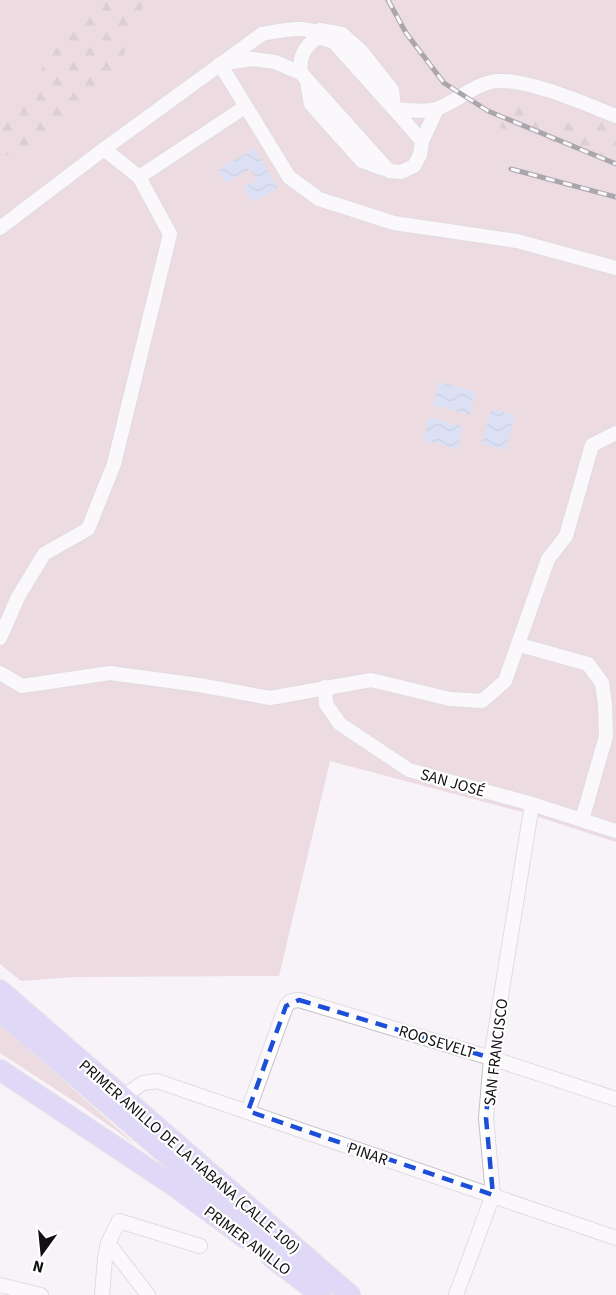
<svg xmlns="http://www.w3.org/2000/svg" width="616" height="1295" font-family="'Source Sans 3',sans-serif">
<defs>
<pattern id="forest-firs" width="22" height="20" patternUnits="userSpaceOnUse" patternTransform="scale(1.5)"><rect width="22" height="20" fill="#ddbfc0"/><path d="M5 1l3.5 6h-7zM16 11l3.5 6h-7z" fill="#bda3a4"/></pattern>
<pattern id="water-waves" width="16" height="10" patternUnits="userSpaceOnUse" patternTransform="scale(1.5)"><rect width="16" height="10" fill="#bacbef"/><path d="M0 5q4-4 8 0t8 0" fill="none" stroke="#9fadcc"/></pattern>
</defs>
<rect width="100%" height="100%" fill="#f8f2f9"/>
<!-- green -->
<g fill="#ddbfc0">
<path d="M0,0H616V842L526,813L330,761L279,976L76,977L21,981L0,964Z"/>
<path d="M0,1024L135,1144L80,1105L0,1053Z"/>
</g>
<!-- forest -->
<g fill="url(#forest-firs)">
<path d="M86,0H157L144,4L120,64L53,137L0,158V128L86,6Z"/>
<path d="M616,102V158L500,128L506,103L589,129Z"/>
</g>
<!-- water -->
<g fill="url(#water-waves)">
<path d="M255,149L278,188L253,202L244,188L257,180L250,169L226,183L218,169Z"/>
<path d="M439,382L476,392L470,415L433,405Z"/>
<path d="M491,409L515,415L506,450L482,444Z"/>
<path d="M429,417L463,427L457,449L423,440Z"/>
</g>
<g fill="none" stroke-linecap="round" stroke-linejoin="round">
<defs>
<g id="minor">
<path d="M320,30L342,34L362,52L392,90L394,109L422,141"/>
<path d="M225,63L252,59L275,62L301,73L389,171L401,172L414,166L420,155L422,141L437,109"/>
<path d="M220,64L289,177L319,199L394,223L517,241L616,268"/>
<path d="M301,73C299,56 304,47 318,37L331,41"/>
<path d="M307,82L311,104L362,161L384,169"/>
<path d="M139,177L245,107"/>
<path d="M0,228L104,149L262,34C289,29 309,23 333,41L394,109C407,110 427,113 439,108C459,100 476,83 497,81C530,79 585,104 616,116"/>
<path d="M0,638L18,597L44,554L88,529L114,464L170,234L139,177L104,149"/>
<path d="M520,645L588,664L602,683L605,704L606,736L582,820"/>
<path d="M0,673L22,686L110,673L199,685L270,698L371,680L450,699L482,701L505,681L548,559L566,536L592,445L616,433"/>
<path d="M325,687L326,704L340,724L409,770L532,804L616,831"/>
<path d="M122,1097L143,1083L157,1081L616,1238"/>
<path d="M248,1111L286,1006L291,1001L299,1000L491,1058L616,1099"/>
<path d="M108,1243L148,1295"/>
<path d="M0,1285L41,1295"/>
<path d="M102,1295L105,1258L108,1243L119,1221L200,1246"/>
<path d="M456,1295L493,1195L486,1118L491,1058L532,804"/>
</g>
<g id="highway">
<path d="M0,990L350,1295"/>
<path d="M0,1011L289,1260"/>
<path d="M0,1070L174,1186L245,1238"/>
<path d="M271,1257L321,1295"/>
</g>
</defs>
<!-- minor casing -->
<use href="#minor" stroke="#c5c0c6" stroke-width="16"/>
<!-- highway casing -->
<use href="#highway" stroke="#cfcfcf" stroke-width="22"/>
<!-- minor -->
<use href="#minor" stroke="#fff" stroke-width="14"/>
<!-- highway -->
<use href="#highway" stroke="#c3b8f4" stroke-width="20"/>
<defs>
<g id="rail">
<path d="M388,0L406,33L444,83L488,111L616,164"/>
<path d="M511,169L616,197"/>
</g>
</defs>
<!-- rail casing -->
<use href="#rail" stroke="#4e4b4e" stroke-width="5"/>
<!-- rail -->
<use href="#rail" stroke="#fff" stroke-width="3" stroke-dasharray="9" stroke-linecap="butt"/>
</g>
<!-- marked area -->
<path d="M0 0H616V1295H0ZM299,1000L491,1058L486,1118L493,1195L248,1111L286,1006Z" fill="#f8f2f9" fill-opacity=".55" fill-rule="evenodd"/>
<path fill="none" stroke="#1d4ed8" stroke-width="4.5" stroke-dasharray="12 8" stroke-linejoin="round" d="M299,1000L491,1058L486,1118L493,1195L248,1111L286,1006Z"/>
<g text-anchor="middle" stroke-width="4.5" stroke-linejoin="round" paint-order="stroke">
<!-- street labels -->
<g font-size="16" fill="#110f11" stroke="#fff">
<text transform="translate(453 782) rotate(16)" y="6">SAN JOSÉ</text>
<text transform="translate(437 1041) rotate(17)" y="6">ROOSEVELT</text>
<text transform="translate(495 1052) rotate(-83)" y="6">SAN FRANCISCO</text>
<text transform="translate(368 1153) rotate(19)" y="6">PINAR</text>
<text transform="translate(190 1156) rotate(41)" y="6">PRIMER ANILLO DE LA HABANA (CALLE 100)</text>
<text transform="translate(248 1240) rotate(37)" y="6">PRIMER ANILLO</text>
</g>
</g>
<!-- north arrow -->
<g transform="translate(42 1253) rotate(195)" stroke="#ffffff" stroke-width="4.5" paint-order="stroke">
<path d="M0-4.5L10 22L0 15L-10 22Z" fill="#110f11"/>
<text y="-9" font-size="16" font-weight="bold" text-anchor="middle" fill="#110f11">N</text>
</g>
</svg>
